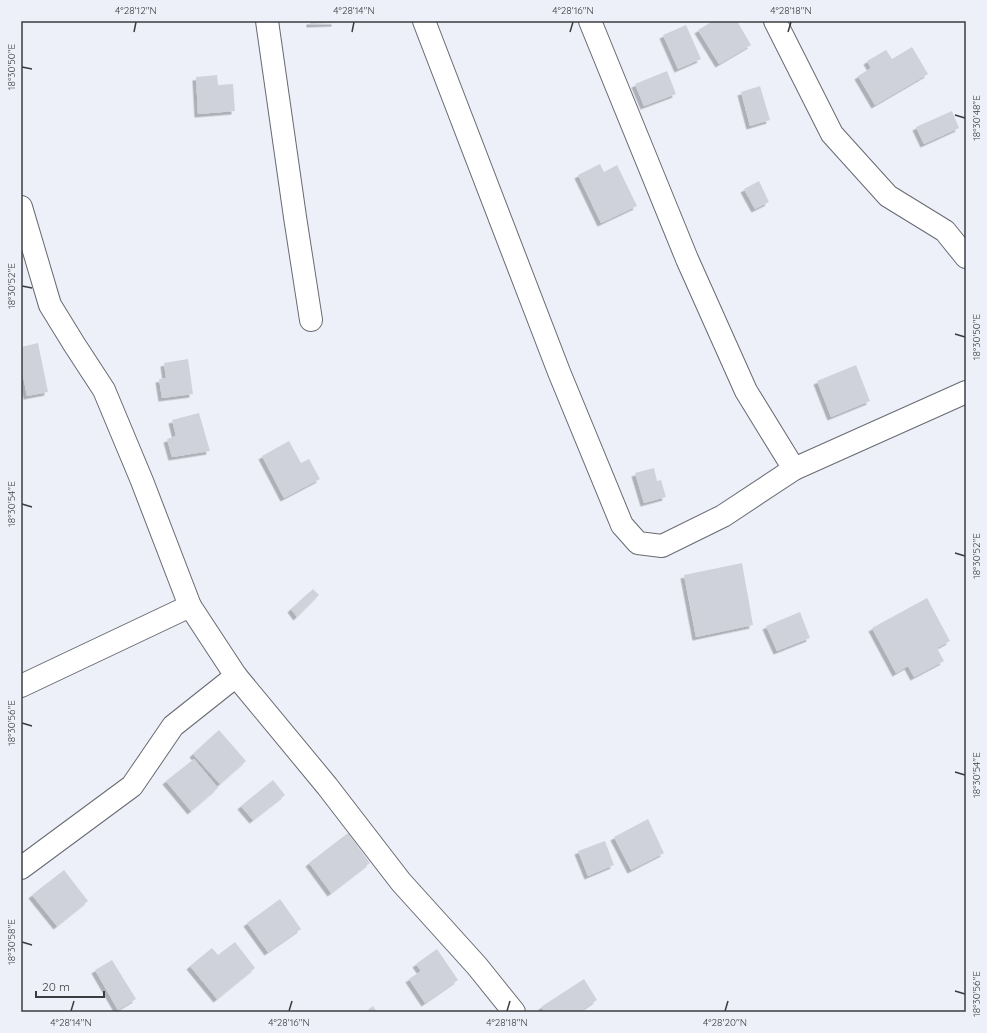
<svg xmlns="http://www.w3.org/2000/svg" width="987" height="1033" font-family="Quicksand,sans-serif">
<defs>
<filter id="shadow"><feDropShadow dx="-3.5" dy="3.5" stdDeviation="0" flood-color="#0004"/></filter>
</defs>
<rect width="100%" height="100%" fill="#edf0f9"/>
<!-- building -->
<g fill="#cfd2da" filter="url(#shadow)">
<path d="M310,21H335V23L310,24Z"/>
<path d="M713,21H737L751,45L719,64L698,30Z"/>
<path d="M686,25L701,59L678,69L663,35Z"/>
<path d="M912,47L928,74L875,105L858,76L871,68L867,61L886,50L892,59Z"/>
<path d="M667,71L676,94L644,106L635,84Z"/>
<path d="M217,75L218,85L233,84L235,111L198,114L196,77Z"/>
<path d="M760,86L770,120L750,126L741,92Z"/>
<path d="M952,111L959,128L924,144L916,127Z"/>
<path d="M600,164L604,172L617,165L637,206L601,223L578,175Z"/>
<path d="M759,181L769,202L755,209L744,189Z"/>
<path d="M38,343L48,392L27,396L21,365V347Z"/>
<path d="M188,359L193,394L162,398L159,379L166,378L164,363Z"/>
<path d="M856,365L870,401L831,417L817,381Z"/>
<path d="M199,413L210,451L172,457L167,439L176,436L172,420Z"/>
<path d="M289,441L301,463L309,459L320,479L284,498L262,456Z"/>
<path d="M654,468L657,481L661,480L666,497L644,503L635,473Z"/>
<path d="M742,563L753,625L696,637L684,575Z"/>
<path d="M313,589L319,595L297,617L291,609Z"/>
<path d="M927,598L950,641L937,648L944,661L914,677L908,666L896,673L872,628Z"/>
<path d="M800,612L810,638L777,651L766,626Z"/>
<path d="M219,730L246,761L220,784L193,754Z"/>
<path d="M194,759L218,788L191,811L166,781Z"/>
<path d="M273,780L285,795L253,820L241,806Z"/>
<path d="M648,819L664,853L631,870L614,837Z"/>
<path d="M348,833L370,863L331,893L309,863Z"/>
<path d="M605,841L614,865L588,876L578,851Z"/>
<path d="M64,870L88,901L57,926L32,895Z"/>
<path d="M280,899L301,929L268,952L247,923Z"/>
<path d="M235,942L255,968L217,999L190,966L212,948L218,955Z"/>
<path d="M437,949L458,980L425,1003L409,979L421,971L416,964Z"/>
<path d="M112,960L136,999L118,1010L95,970Z"/>
<path d="M584,979L597,1000L579,1012H545L541,1007Z"/>
<path d="M373,1006L377,1012H365Z"/>
</g>
<g fill="none" stroke-linecap="round" stroke-linejoin="round">
<defs>
<g id="minor">
<path d="M267,21L295,217L311,320"/>
<path d="M424,21L559,372L622,525L638,543L662,546L723,516L794,469L966,392"/>
<path d="M590,21L687,259L746,391L794,469"/>
<path d="M775,21L832,134L888,196L945,231L966,257"/>
<path d="M21,207L50,305L74,344L104,390L142,481L190,606L236,676L327,786L401,882L477,966L514,1012"/>
<path d="M21,686L190,606"/>
<path d="M21,868L132,786L173,726L236,676"/>
</g>
</defs>
<!-- minor casing -->
<use href="#minor" stroke="#676a71" stroke-width="24"/>
<!-- minor -->
<use href="#minor" stroke="#fff" stroke-width="22"/>
</g>
<!-- ticks -->
<path fill="none" stroke="#3b3c40" stroke-width="1.5" d="M134,32L136,22M352,32L354,22M570,32L573,22M788,32L791,22M22,67L32,69M955,115L965,118M22,286L32,288M955,334L965,337M22,504L32,507M955,553L965,556M22,723L32,726M955,772L965,775M22,942L32,945M955,991L965,994M71,1011L74,1001M289,1011L292,1001M507,1011L510,1001M725,1011L728,1001"/>
<!-- border -->
<rect width="987" height="1033" fill="none" stroke="#edf0f9" stroke-width="44"/>
<!-- scale -->
<path d="M36 991v6h68v-6" fill="none" stroke="#3b3c40" stroke-width="2"/>
<text x="42" y="991" font-size="12" fill="#3b3c40" stroke="#edf0f9" stroke-width="3" paint-order="stroke">20 m</text>
<rect x="22" y="22" width="943" height="989" fill="none" stroke="#3b3c40" stroke-width="1.5"/>
<g font-size="10" text-anchor="middle" fill="#3b3c40">
<text x="136" y="14">4°28'12"N</text>
<text x="354" y="14">4°28'14"N</text>
<text x="573" y="14">4°28'16"N</text>
<text x="791" y="14">4°28'18"N</text>
<text transform="translate(11 67) rotate(-90)" y="4">18°30'50"E</text>
<text transform="translate(976 118) rotate(-90)" y="4">18°30'48"E</text>
<text transform="translate(11 286) rotate(-90)" y="4">18°30'52"E</text>
<text transform="translate(976 337) rotate(-90)" y="4">18°30'50"E</text>
<text transform="translate(11 504) rotate(-90)" y="4">18°30'54"E</text>
<text transform="translate(976 556) rotate(-90)" y="4">18°30'52"E</text>
<text transform="translate(11 723) rotate(-90)" y="4">18°30'56"E</text>
<text transform="translate(976 775) rotate(-90)" y="4">18°30'54"E</text>
<text transform="translate(11 942) rotate(-90)" y="4">18°30'58"E</text>
<text transform="translate(976 994) rotate(-90)" y="4">18°30'56"E</text>
<text x="71" y="1026">4°28'14"N</text>
<text x="289" y="1026">4°28'16"N</text>
<text x="507" y="1026">4°28'18"N</text>
<text x="725" y="1026">4°28'20"N</text>
</g>
</svg>
